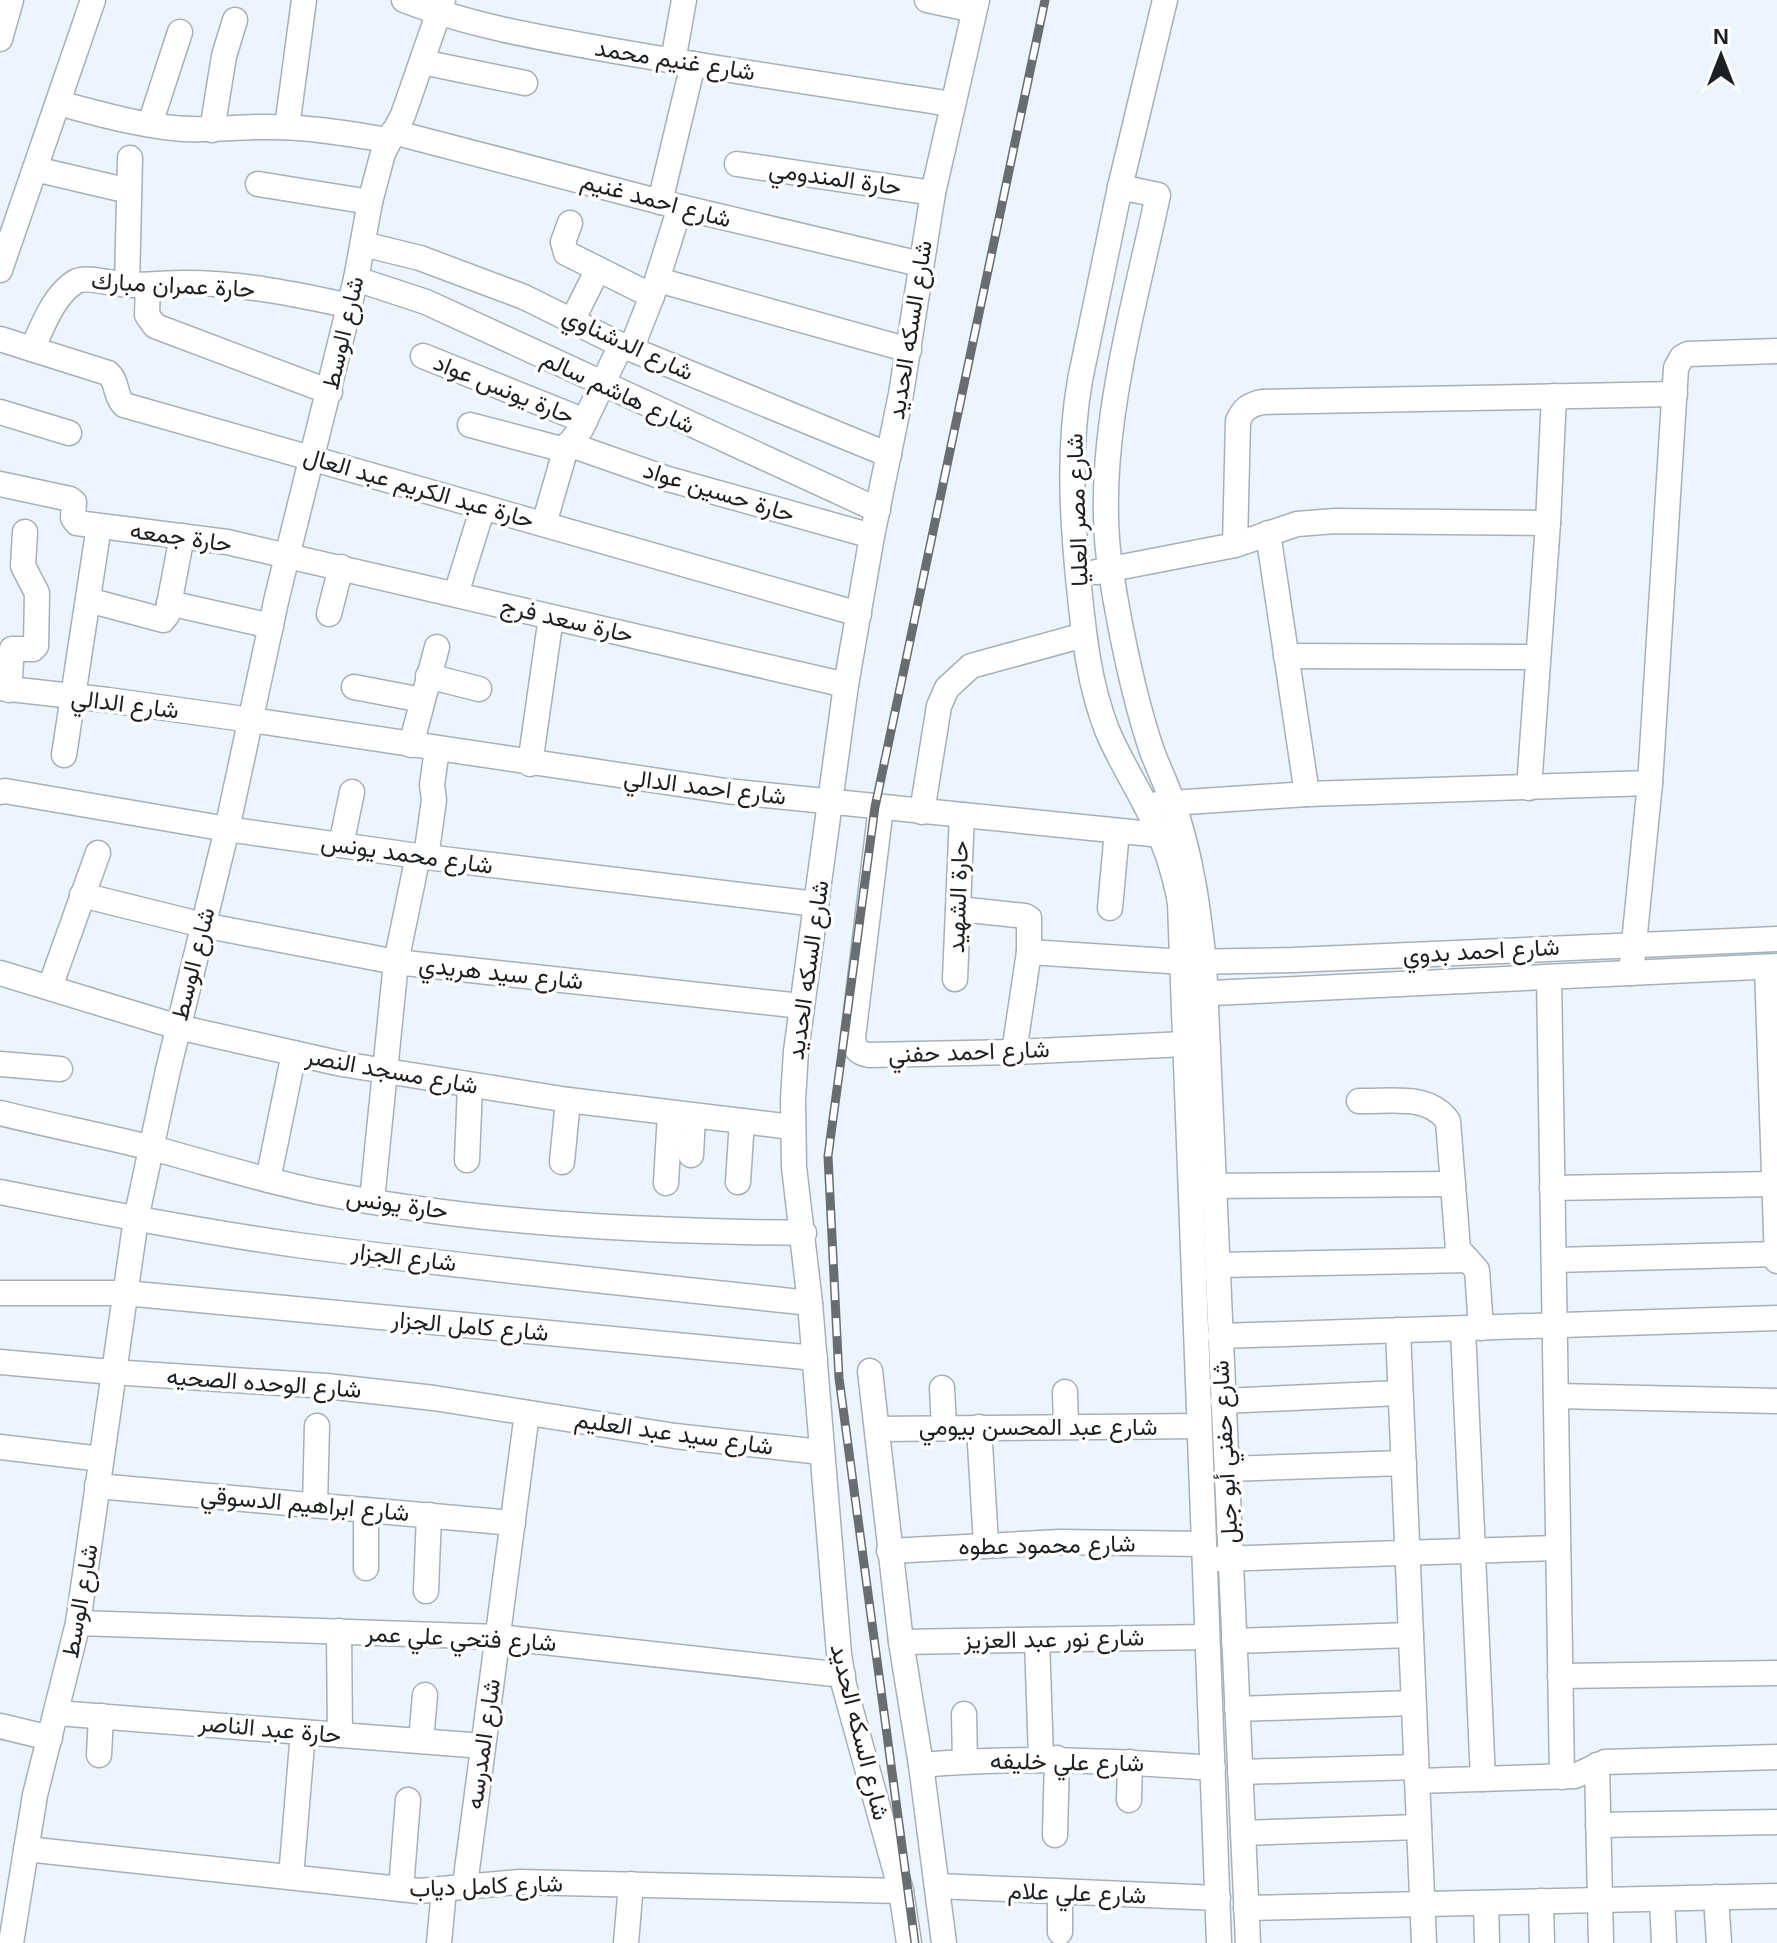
<svg xmlns="http://www.w3.org/2000/svg" width="1777" height="1943" font-family="Arial,Vazirmatn,sans-serif">
<rect width="100%" height="100%" fill="#ecf5fd"/>
<g fill="none" stroke-linecap="round" stroke-linejoin="round">
<defs>
<g id="minor">
<path d="M404,0C473,27 548,39 621,52C731,71 841,87 951,104"/>
<path d="M927,0L974,10"/>
<path d="M1165,0L1120,187L1080,380C1068,449 1072,518 1079,587C1084,636 1089,684 1107,730C1118,757 1133,780 1146,806C1163,837 1174,869 1180,903L1219,1943"/>
<path d="M0,39L11,0"/>
<path d="M673,61L684,0"/>
<path d="M422,62L525,83"/>
<path d="M58,103C96,113 134,124 173,128C206,132 238,126 271,127C311,127 349,134 388,140"/>
<path d="M150,124L180,32"/>
<path d="M287,127L304,0"/>
<path d="M212,130L224,56L235,20"/>
<path d="M393,132L680,207L920,264"/>
<path d="M737,164L933,193"/>
<path d="M35,169L129,191"/>
<path d="M258,184L370,202"/>
<path d="M1120,187L1158,195C1133,313 1091,452 1111,573C1120,628 1131,685 1148,739C1154,760 1165,780 1172,801C1191,853 1198,907 1204,962L1248,1943"/>
<path d="M660,202L693,64"/>
<path d="M570,223L563,242L566,253L652,296"/>
<path d="M363,244L420,258L524,297L621,345L889,455"/>
<path d="M0,270L93,0"/>
<path d="M356,279L426,302L878,510"/>
<path d="M658,280L909,350"/>
<path d="M127,285L130,158"/>
<path d="M148,285L147,315L155,326L330,392"/>
<path d="M573,319L598,269"/>
<path d="M0,339L108,373C118,381 114,395 124,405L859,614"/>
<path d="M32,349C43,326 53,296 75,282C86,275 116,285 130,285C148,285 167,283 185,283C241,283 296,294 350,306"/>
<path d="M631,349L652,296L680,207"/>
<path d="M423,356L585,421"/>
<path d="M0,412L69,433"/>
<path d="M470,425L565,450"/>
<path d="M568,444L668,479L872,536"/>
<path d="M0,484L70,499L74,502L73,518L77,523L227,542L846,685"/>
<path d="M544,524L566,448L581,429L621,345"/>
<path d="M1268,533L1307,794"/>
<path d="M1235,545L1238,421C1243,409 1249,405 1262,402L1675,394"/>
<path d="M1096,572L1235,545L1297,524L1335,521L1548,523"/>
<path d="M456,594L483,507"/>
<path d="M88,600L163,620L167,615L182,536"/>
<path d="M169,603L271,626"/>
<path d="M329,614L341,567"/>
<path d="M1286,656L1537,657"/>
<path d="M428,676L479,689"/>
<path d="M354,687L422,700"/>
<path d="M0,688L108,700L251,720L726,791L1161,835"/>
<path d="M9,690L12,649H33L36,646L37,593L23,566L25,532"/>
<path d="M411,745L437,647"/>
<path d="M64,755L99,526"/>
<path d="M530,764L551,617"/>
<path d="M1529,788L1548,523L1554,396"/>
<path d="M0,792L5,791L227,829L418,856L816,904"/>
<path d="M1157,804L1307,794L1650,783"/>
<path d="M881,807L853,1037C854,1049 858,1053 869,1055L1014,1052L1185,1044"/>
<path d="M922,812L939,706L947,688L971,666L1084,635"/>
<path d="M341,845L352,792"/>
<path d="M426,857L434,800L432,785L437,749"/>
<path d="M82,895L203,925L396,962L801,1006"/>
<path d="M1110,908L1117,831"/>
<path d="M959,909L1025,916L1029,918V952L1014,1052"/>
<path d="M1029,952L1184,962L1293,960L1777,939"/>
<path d="M1767,967L1777,1261"/>
<path d="M0,973L178,1027L342,1064L568,1100L792,1127"/>
<path d="M1631,973L1650,783L1676,368L1682,357L1688,354L1777,351"/>
<path d="M1549,977L1562,1777"/>
<path d="M955,979L962,815"/>
<path d="M50,987L98,853"/>
<path d="M1191,994L1777,966"/>
<path d="M0,1064L60,1069"/>
<path d="M1359,1101C1390,1102 1428,1093 1448,1121L1458,1249L1477,1270L1481,1328"/>
<path d="M0,1113C49,1125 99,1135 148,1147C205,1162 261,1180 319,1192C478,1224 642,1231 804,1233"/>
<path d="M691,1155L693,1116"/>
<path d="M467,1160L470,1086"/>
<path d="M562,1162L568,1100"/>
<path d="M268,1180L294,1053"/>
<path d="M738,1182L742,1121"/>
<path d="M666,1183L670,1113"/>
<path d="M1199,1186L1453,1184"/>
<path d="M1552,1188L1775,1184"/>
<path d="M0,1192C101,1212 202,1232 304,1246C473,1268 642,1285 810,1303"/>
<path d="M372,1200L396,962L418,856"/>
<path d="M1554,1260L1777,1254"/>
<path d="M1217,1265L1468,1260"/>
<path d="M0,1293H125L815,1358"/>
<path d="M1463,1329L1483,1779"/>
<path d="M1398,1330L1424,1943"/>
<path d="M1220,1336L1777,1318"/>
<path d="M0,1362L112,1372L326,1386L434,1398L675,1436L821,1452"/>
<path d="M870,1371L901,1642L921,1765L944,1943"/>
<path d="M942,1388L944,1428"/>
<path d="M1065,1392L1066,1425"/>
<path d="M1556,1396L1777,1401"/>
<path d="M1223,1401L1400,1393"/>
<path d="M979,1427L986,1544"/>
<path d="M877,1429L1199,1426"/>
<path d="M0,1447L101,1459"/>
<path d="M1227,1469L1404,1463"/>
<path d="M97,1486L513,1523"/>
<path d="M315,1505L317,1426"/>
<path d="M366,1510V1568"/>
<path d="M889,1551L1060,1542L1204,1544"/>
<path d="M1217,1559L1558,1548"/>
<path d="M426,1591L429,1515"/>
<path d="M78,1623L498,1637L843,1675"/>
<path d="M339,1631L340,1735"/>
<path d="M1037,1640L1041,1758"/>
<path d="M1234,1641L1411,1635"/>
<path d="M901,1642L1207,1637"/>
<path d="M1560,1676L1777,1673"/>
<path d="M1237,1709L1413,1703"/>
<path d="M57,1713L483,1746"/>
<path d="M964,1714L965,1761"/>
<path d="M0,1726L50,1738"/>
<path d="M421,1741L425,1695"/>
<path d="M99,1755L101,1716"/>
<path d="M921,1765C1019,1756 1115,1761 1213,1768"/>
<path d="M1597,1765L1601,1943"/>
<path d="M1240,1772L1416,1767"/>
<path d="M1417,1781L1575,1776L1605,1762L1777,1757"/>
<path d="M1129,1800L1130,1762"/>
<path d="M1598,1825L1777,1822"/>
<path d="M1243,1833L1419,1827"/>
<path d="M1055,1835L1057,1758"/>
<path d="M26,1849L419,1891L519,1882L901,1891"/>
<path d="M291,1877L303,1732"/>
<path d="M465,1885L527,1413"/>
<path d="M937,1886L1218,1898"/>
<path d="M401,1889L408,1800"/>
<path d="M1716,1897L1719,1943"/>
<path d="M1662,1899L1664,1943"/>
<path d="M1541,1901L1542,1943"/>
<path d="M1486,1903L1487,1943"/>
<path d="M1246,1908L1777,1896"/>
<path d="M1060,1932V1892"/>
<path d="M11,1943L35,1795L78,1623L136,1219L168,1070L227,829L277,597L356,279L370,202L383,153L403,115L443,0"/>
<path d="M439,1943L444,1890"/>
<path d="M626,1943L631,1884"/>
<path d="M909,1943L901,1891L844,1685L839,1654L810,1303L794,1167L793,1100L796,1051L846,685L872,536L901,394L933,193L977,0"/>
</g>
</defs>
<!-- minor casing -->
<use href="#minor" stroke="#a8b0b7" stroke-width="27"/>
<!-- minor -->
<use href="#minor" stroke="#fff" stroke-width="24"/>
<defs>
<path id="rail" d="M915,1943L839,1378L828,1156L875,807L1045,0"/>
</defs>
<!-- rail casing -->
<use href="#rail" stroke="#686d72" stroke-width="9"/>
<!-- rail -->
<use href="#rail" stroke="#fff" stroke-width="6" stroke-dasharray="18" stroke-linecap="butt"/>
</g>
<g text-anchor="middle" stroke-width="7" stroke-linejoin="round" paint-order="stroke">
<!-- street labels -->
<g font-size="24" fill="#1d2023" stroke="#fff">
<text transform="translate(675 60) rotate(9)" y="8">شارع غنيم محمد</text>
<text transform="translate(835 178) rotate(8)" y="8">حارة المندومي</text>
<text transform="translate(656 200) rotate(15)" y="8">شارع احمد غنيم</text>
<text transform="translate(173 285) rotate(3)" y="8">حارة عمران مبارك</text>
<text transform="translate(910 330) rotate(-81)" y="8">شارع السكه الحديد</text>
<text transform="translate(343 333) rotate(-77)" y="8">شارع الوسط</text>
<text transform="translate(628 344) rotate(25)" y="8">شارع الدشناوي</text>
<text transform="translate(504 389) rotate(22)" y="8">حارة يونس عواد</text>
<text transform="translate(618 392) rotate(25)" y="8">شارع هاشم سالم</text>
<text transform="translate(419 488) rotate(16)" y="8">حارة عبد الكريم عبد العال</text>
<text transform="translate(719 492) rotate(17)" y="8">حارة حسين عواد</text>
<text transform="translate(1077 510) rotate(-92)" y="8">شارع مصر العليا</text>
<text transform="translate(181 537) rotate(8)" y="8">حارة جمعه</text>
<text transform="translate(567 620) rotate(13)" y="8">حارة سعد فرج</text>
<text transform="translate(125 704) rotate(7)" y="8">شارع الدالي</text>
<text transform="translate(705 787) rotate(7)" y="8">شارع احمد الدالي</text>
<text transform="translate(407 854) rotate(8)" y="8">شارع محمد يونس</text>
<text transform="translate(958 897) rotate(-88)" y="8">حارة الشهيد</text>
<text transform="translate(1481 951) rotate(-3)" y="8">شارع احمد بدوي</text>
<text transform="translate(193 964) rotate(-76)" y="8">شارع الوسط</text>
<text transform="translate(808 970) rotate(-82)" y="8">شارع السكه الحديد</text>
<text transform="translate(501 973) rotate(6)" y="8">شارع سيد هريدي</text>
<text transform="translate(969 1052) rotate(-2)" y="8">شارع احمد حفني</text>
<text transform="translate(392 1071) rotate(10)" y="8">شارع مسجد النصر</text>
<text transform="translate(397 1204) rotate(8)" y="8">حارة يونس</text>
<text transform="translate(404 1257) rotate(7)" y="8">شارع الجزار</text>
<text transform="translate(470 1326) rotate(5)" y="8">شارع كامل الجزار</text>
<text transform="translate(264 1383) rotate(4)" y="8">شارع الوحده الصحيه</text>
<text x="1038" y="1435">شارع عبد المحسن بيومي</text>
<text transform="translate(674 1433) rotate(8)" y="8">شارع سيد عبد العليم</text>
<text transform="translate(1225 1452) rotate(-93)" y="8">شارع حفني أبو جبل</text>
<text transform="translate(305 1504) rotate(5)" y="8">شارع ابراهيم الدسوقي</text>
<text transform="translate(1047 1545) rotate(-1)" y="8">شارع محمود عطوه</text>
<text transform="translate(80 1601) rotate(-80)" y="8">شارع الوسط</text>
<text transform="translate(461 1638) rotate(3)" y="8">شارع فتحي علي عمر</text>
<text transform="translate(1054 1639) rotate(-1)" y="8">شارع نور عبد العزيز</text>
<text transform="translate(270 1729) rotate(5)" y="8">حارة عبد الناصر</text>
<text transform="translate(860 1732) rotate(76)" y="8">شارع السكه الحديد</text>
<text transform="translate(483 1744) rotate(-82)" y="8">شارع المدرسه</text>
<text transform="translate(1067 1762) rotate(1)" y="8">شارع علي خليفه</text>
<text transform="translate(486 1886) rotate(-2)" y="8">شارع كامل دياب</text>
<text transform="translate(1077 1893) rotate(2)" y="8">شارع علي علام</text>
</g>
</g>
<!-- north arrow -->
<g transform="translate(1721 56)" stroke="#ffffff" stroke-width="6" paint-order="stroke">
<path d="M0-6L14 30L0 20L-14 30Z" fill="#1d2023"/>
<text y="-12" font-size="22" font-weight="bold" text-anchor="middle" fill="#1d2023">N</text>
</g>
</svg>
